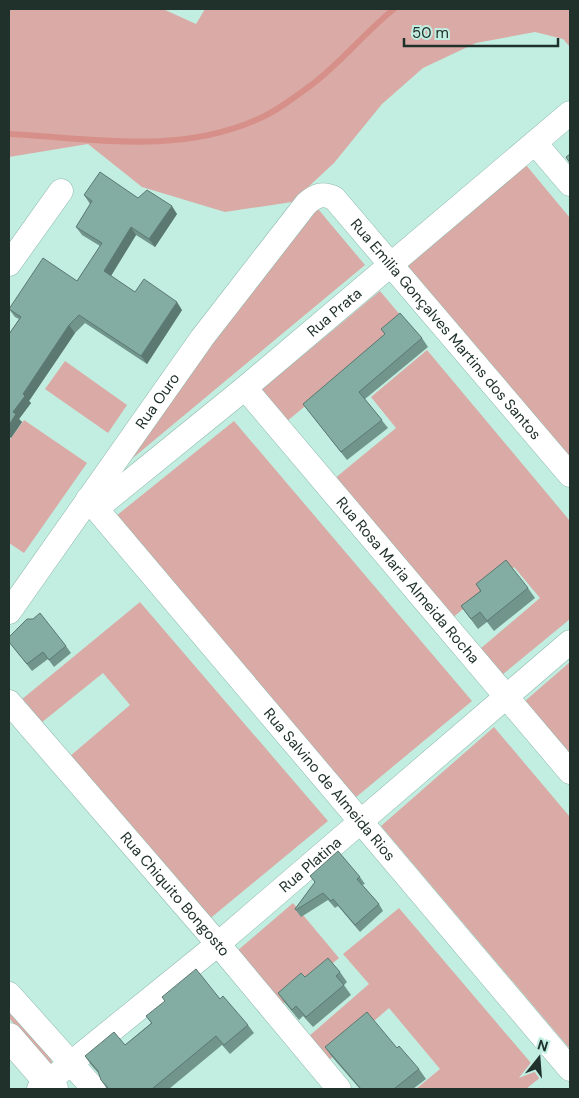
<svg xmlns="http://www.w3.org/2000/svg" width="579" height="1098" font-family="'DM Sans',sans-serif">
<rect width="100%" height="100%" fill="#c2eee1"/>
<!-- green -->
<g fill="#daaba6">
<path d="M9,9H163L196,24L205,9H570V47L563,39L535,32L476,43L423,68L382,104L334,163L292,202L225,212L142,187L88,144L9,157Z"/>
<path d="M526,165L570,218V461L406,268Z"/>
<path d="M313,203L365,265L128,462Z"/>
<path d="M380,291L406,322L286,422L260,391Z"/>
<path d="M427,350L570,521V619L502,675L480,649L540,598L514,567L451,619L334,479L396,428L371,397Z"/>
<path d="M65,361L127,405L108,433L45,389Z"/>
<path d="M24,420L87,463L24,553L9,543V441Z"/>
<path d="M234,421L472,701L355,798L116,516Z"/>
<path d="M140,602L328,821L207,921L69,757L130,705L103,673L41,723L21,700Z"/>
<path d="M570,662V755L525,701Z"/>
<path d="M494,727L570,817V1049L381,826Z"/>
<path d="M293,903L339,958L282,1005L237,951Z"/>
<path d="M399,908L542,1076L526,1089H416L440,1069L389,1008L329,1060L308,1037L369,984L343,954Z"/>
<path d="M9,1010L51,1058L52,1063H48L9,1018Z"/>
</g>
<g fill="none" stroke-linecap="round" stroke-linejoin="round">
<!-- stream -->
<path stroke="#d79089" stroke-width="6" d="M9,134C92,138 176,155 256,120C276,112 293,98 310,86C341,63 365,32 394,9"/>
<defs>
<g id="street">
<path d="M535,143L570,184"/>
<path d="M9,264L61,191"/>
<path id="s1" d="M245,388L570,772"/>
<path id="s2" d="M88,499L570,1069"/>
<path id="s3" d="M96,509L245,388L570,113"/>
<path id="s4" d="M9,612L202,338L306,204C316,195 322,193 334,198L570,475"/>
<path id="s5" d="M9,702L218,944L339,1089"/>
<path d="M9,994L94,1089"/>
<path id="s6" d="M39,1089L218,944L570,642"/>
</g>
<path id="secondary" d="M9,1037L54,1089"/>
</defs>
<!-- street casing -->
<use href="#street" stroke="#8db8ac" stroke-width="25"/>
<!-- secondary casing -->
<use href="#secondary" stroke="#8db8ac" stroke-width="29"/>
<!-- street -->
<use href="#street" stroke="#fff" stroke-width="24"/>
<!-- secondary -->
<use href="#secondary" stroke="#fff" stroke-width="28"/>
</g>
<!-- wall -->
<g fill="#71958b">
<path d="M84,195L138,198L177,214L155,247L136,235L111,276L135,292L182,310L147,364L85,323L75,333L29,401L31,403L19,419L22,422L11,438L9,437V334L19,319L15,317L9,309L77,281L100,246L82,235L76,227L90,204Z"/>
<path d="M381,329L422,338L428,347L365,399L388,428L347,460L303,404L385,334Z"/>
<path d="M476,584L528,588L535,598L494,631L487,622L478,629L461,606L480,591Z"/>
<path d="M9,642L66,646L71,653L54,667L48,659L32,671Z"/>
<path d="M310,876L360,877L365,884L362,885L379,904L383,911L360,932L338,906L335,908L328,900L301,917L295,909L315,882Z"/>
<path d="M340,972L347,982L344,985L351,995L313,1027L303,1016L299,1020L285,1003L278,993L305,977Z"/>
<path d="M220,999L248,1025L254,1033L230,1054L222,1045L169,1089H107L101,1080L99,1074L91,1065L85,1056L125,1045L151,1023L146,1016Z"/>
<path d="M325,1047L419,1069L426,1079L413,1089H360L332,1057Z"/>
</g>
<!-- shaded-wall -->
<g fill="#5c7971">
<path d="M172,206L177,214L155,247L149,239Z"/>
<path d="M131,227L136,235L109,279L104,271Z"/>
<path d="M177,302L182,310L147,364L141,356Z"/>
<path d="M69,325L75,333L29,401L31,403L19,419L22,422L11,438L9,435V425L13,412L23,394Z"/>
</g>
<!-- building -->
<g fill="#83ada2" stroke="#5c7971">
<path d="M570,154V163L566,157Z"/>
<path d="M100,172L138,198L147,190L172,206L149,239L131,227L104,271L135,292L144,279L177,302L141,356L79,315L69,325L23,394L25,396L13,412L16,414L9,425V334L21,317L9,309L43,258L77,281L102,243L76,227L92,201L84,195Z"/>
<path d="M400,313L422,338L359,392L382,420L341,452L303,404L385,334L381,329Z"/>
<path d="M506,560L528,588L487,621L480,612L471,619L461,606L481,591L476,584Z"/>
<path d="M40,613L66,646L49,660L43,652L27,664L9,642V637L27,619H33Z"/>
<path d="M338,851L360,877L357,879L379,904L355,925L333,899L331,901L323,893L296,910L295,909L315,882L310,876Z"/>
<path d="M328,958L340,972L336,976L344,985L306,1017L296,1006L292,1010L278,993L301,973L305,977Z"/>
<path d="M196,969L220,999L223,996L248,1025L224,1045L216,1036L152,1089H109L101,1080L98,1071L85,1056L114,1032L125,1045L152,1023L146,1016L165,1001L162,997Z"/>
<path d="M367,1012L397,1048L399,1046L419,1069L394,1089H361L325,1047Z"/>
</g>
<g text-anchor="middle" stroke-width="5" stroke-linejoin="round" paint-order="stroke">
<!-- street labels -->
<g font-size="15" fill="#20312c" stroke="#c2eee1">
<text dy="5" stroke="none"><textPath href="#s3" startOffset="309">Rua Prata</textPath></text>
<text dy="5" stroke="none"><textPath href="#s4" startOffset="708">Rua Emilia Gonçalves Martins dos Santos</textPath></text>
<text dy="5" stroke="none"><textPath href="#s4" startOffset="258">Rua Ouro</textPath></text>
<text dy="5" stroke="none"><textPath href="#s1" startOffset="252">Rua Rosa Maria Almeida Rocha</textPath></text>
<text dy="5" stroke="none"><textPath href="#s2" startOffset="374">Rua Salvino de Almeida Rios</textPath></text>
<text dy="5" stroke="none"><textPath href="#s6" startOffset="352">Rua Platina</textPath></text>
<text dy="5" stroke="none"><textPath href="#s5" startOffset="254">Rua Chiquito Bongosto</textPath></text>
</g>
</g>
<!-- border -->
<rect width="579" height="1098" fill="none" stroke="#20312c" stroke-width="20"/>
<!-- north arrow -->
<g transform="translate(539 1058) rotate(17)" stroke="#c2eee1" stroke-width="4" paint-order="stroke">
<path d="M0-4L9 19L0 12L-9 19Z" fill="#20312c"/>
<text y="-8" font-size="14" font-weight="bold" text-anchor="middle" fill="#20312c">N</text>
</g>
<!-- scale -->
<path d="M404 38v8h154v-8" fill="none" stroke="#20312c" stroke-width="2.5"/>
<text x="412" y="38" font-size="15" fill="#20312c" stroke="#c2eee1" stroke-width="4" paint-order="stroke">50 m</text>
</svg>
